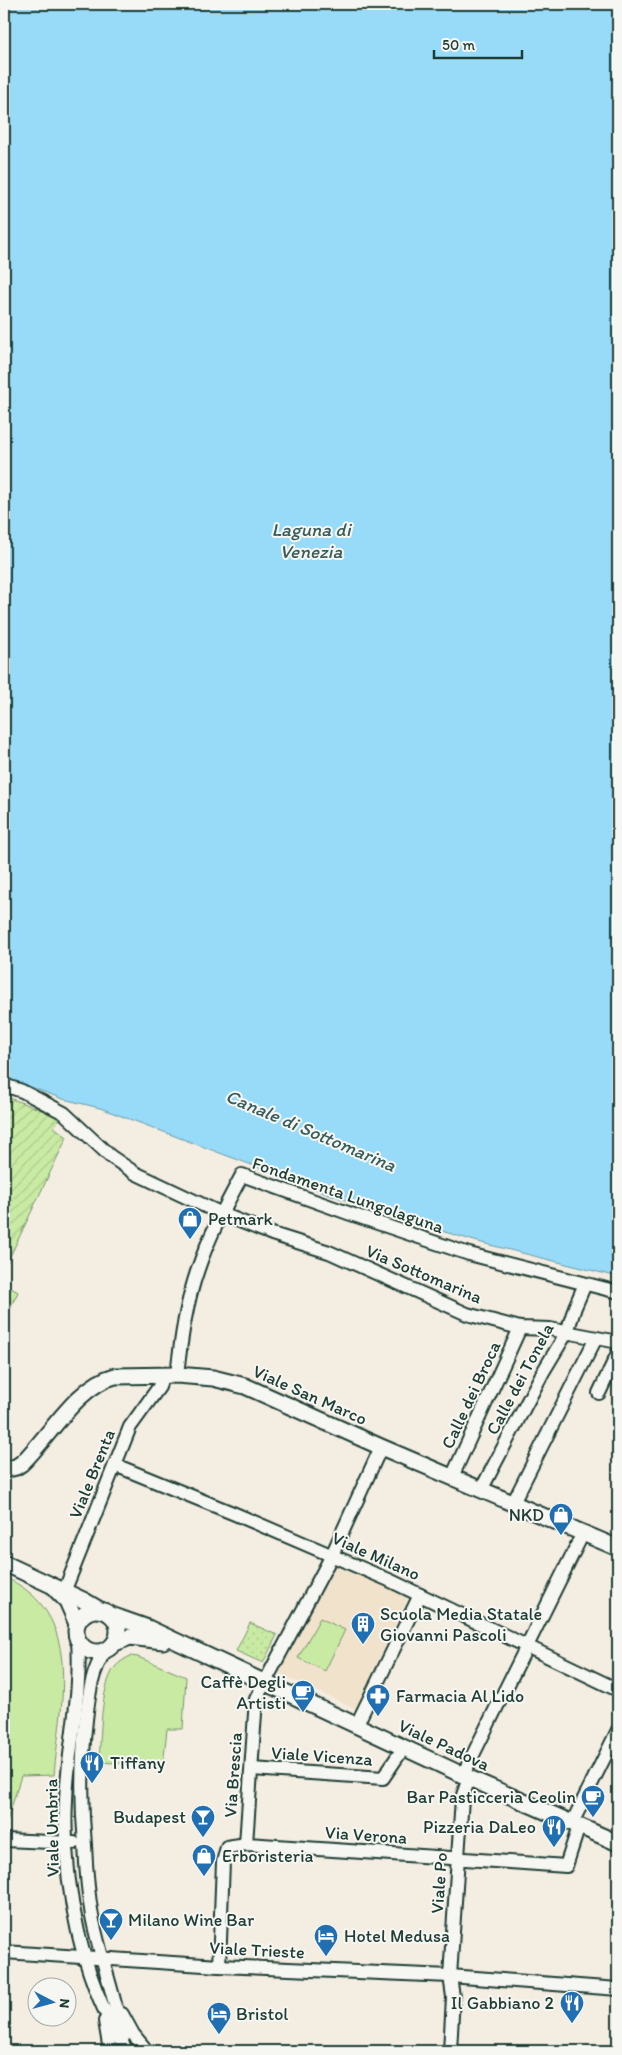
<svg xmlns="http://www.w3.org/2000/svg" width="622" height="2055" font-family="Itim,sans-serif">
<defs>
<pattern id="grass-dots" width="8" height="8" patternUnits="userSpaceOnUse" patternTransform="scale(1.25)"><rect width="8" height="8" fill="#c9eaa3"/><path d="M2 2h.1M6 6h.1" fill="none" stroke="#acca8d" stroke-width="1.8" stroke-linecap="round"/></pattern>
<pattern id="garden-furrows" width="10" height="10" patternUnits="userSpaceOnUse" patternTransform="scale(1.25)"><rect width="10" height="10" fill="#c9eaa3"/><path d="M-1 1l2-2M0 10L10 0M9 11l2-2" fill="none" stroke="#acca8d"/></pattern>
</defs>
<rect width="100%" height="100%" fill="#f4ede1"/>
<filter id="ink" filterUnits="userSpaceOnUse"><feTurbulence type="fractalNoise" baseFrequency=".02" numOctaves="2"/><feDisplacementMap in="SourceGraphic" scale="10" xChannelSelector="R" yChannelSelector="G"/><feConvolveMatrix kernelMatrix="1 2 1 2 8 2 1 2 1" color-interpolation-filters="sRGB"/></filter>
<g filter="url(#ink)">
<!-- built -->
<path fill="#f1e2cc" d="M330,1566L354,1570L409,1596L356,1709L280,1674L278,1669Z"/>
<!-- grass -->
<path fill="url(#grass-dots)" stroke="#74946c" d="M250,1623L277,1635L263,1663L236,1651Z"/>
<!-- park -->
<g fill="#c9eaa3" stroke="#74946c">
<path d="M4,1577C86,1613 60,1704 54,1775L21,1776L4,1831Z"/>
<path d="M320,1618L345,1630L325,1671L298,1658Z"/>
<path d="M130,1656L138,1657L186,1677L183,1729H167L163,1766L99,1762C101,1738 100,1686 115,1667C119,1662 125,1659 130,1656Z"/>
</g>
<!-- garden -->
<g fill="url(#garden-furrows)" stroke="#74946c">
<path d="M4,1096L60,1117L54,1127L67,1137L4,1269Z"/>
<path d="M4,1284L18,1292L4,1321Z"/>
</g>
<!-- water -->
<path fill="#97dbf9" stroke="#679caa" d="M4,4H618V1277L478,1242L369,1209L100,1108L63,1099L4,1077Z"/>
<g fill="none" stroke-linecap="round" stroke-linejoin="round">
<defs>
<g id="minor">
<path d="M4,1085L22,1091L64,1113L110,1156L135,1173L222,1214L272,1234L329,1252L467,1314L520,1328L550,1329L618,1342"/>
<path d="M177,1375C181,1339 186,1303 198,1269C209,1236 226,1205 242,1175L348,1213L469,1254L618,1292"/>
<path d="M599,1393L618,1353"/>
<path d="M115,1465L235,1514L389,1580L618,1690"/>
<path d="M452,1477L520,1328"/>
<path d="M481,1490L543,1372L567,1332L575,1307L585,1284"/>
<path d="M513,1503L596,1338"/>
<path d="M64,1592L130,1427L159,1387L162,1375"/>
<path d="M78,1641C82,1694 68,1747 66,1800C62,1885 81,1980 127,2051"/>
<path d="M105,1651C91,1673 89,1694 86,1720C81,1762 81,1802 85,1845C86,1868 88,1893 92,1916C100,1957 115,1996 123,2038"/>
<path d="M357,1724L420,1595"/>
<path d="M252,1769L383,1778L404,1747"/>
<path d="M463,1775L583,1533"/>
<path d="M572,1823L618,1730"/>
<path d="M4,1840L74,1843"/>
<path d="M246,1844L256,1699L332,1555L381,1447"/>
<path d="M4,1952L219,1966L450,1976L618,1989"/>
<path d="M219,1966L223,1862L227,1847L246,1844L566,1866L579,1826"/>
<path d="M122,2014L133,2034L147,2051"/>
<path d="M105,2021L110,2051"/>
<path d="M450,2051L453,1997L450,1976L462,1798L469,1778"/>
</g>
<g id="tertiary">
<path d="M4,1470L16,1467L22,1463C49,1437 78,1385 115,1376L177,1375L213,1378L245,1386L381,1447L618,1548"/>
<path d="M4,1563L83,1600L100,1610"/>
<path d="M56,1590L67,1601L77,1624"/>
<circle cx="97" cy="1631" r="21"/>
<path d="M111,1615L148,1628L469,1778L618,1843"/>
<path d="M115,1643L130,1637L163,1641"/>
</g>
</defs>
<!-- minor casing -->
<use href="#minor" stroke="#1f3d34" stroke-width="16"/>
<!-- tertiary casing -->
<use href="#tertiary" stroke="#1f3d34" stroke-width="19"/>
<!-- minor -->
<use href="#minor" stroke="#f6f6f2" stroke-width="12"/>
<!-- tertiary -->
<use href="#tertiary" stroke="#f6f6f2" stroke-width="15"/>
</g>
</g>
<!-- icons -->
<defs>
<symbol id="shop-pin" viewBox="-11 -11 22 30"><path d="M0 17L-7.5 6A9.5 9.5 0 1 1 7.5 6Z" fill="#1f6fb2" stroke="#f6f6f2"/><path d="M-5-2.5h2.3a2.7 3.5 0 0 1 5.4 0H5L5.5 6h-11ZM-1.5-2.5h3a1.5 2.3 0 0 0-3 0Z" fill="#fff"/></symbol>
<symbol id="building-pin" viewBox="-11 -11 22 30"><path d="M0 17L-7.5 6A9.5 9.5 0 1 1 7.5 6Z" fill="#1f6fb2" stroke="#f6f6f2"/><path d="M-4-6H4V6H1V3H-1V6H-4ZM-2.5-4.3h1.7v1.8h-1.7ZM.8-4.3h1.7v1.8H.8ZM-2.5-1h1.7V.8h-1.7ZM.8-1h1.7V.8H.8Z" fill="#fff"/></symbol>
<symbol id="cafe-pin" viewBox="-11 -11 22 30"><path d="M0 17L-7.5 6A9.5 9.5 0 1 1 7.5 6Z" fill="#1f6fb2" stroke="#f6f6f2"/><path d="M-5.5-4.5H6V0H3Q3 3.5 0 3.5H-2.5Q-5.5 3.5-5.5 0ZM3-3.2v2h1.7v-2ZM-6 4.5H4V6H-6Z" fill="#fff"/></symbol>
<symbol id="pharmacy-pin" viewBox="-11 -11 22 30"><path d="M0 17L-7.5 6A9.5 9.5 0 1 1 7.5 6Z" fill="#1f6fb2" stroke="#f6f6f2"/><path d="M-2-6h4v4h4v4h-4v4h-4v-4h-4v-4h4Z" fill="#fff"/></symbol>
<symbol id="restaurant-pin" viewBox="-11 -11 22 30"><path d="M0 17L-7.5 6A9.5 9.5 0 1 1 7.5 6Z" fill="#1f6fb2" stroke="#f6f6f2"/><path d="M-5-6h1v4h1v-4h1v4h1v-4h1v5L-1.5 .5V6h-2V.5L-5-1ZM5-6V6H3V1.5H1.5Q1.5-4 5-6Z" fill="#fff"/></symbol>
<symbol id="bar-pin" viewBox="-11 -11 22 30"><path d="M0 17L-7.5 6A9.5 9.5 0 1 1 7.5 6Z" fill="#1f6fb2" stroke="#f6f6f2"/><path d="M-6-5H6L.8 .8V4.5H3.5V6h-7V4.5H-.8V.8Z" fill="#fff"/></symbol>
<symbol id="hotel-pin" viewBox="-11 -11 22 30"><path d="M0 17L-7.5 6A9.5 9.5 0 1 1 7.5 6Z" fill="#1f6fb2" stroke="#f6f6f2"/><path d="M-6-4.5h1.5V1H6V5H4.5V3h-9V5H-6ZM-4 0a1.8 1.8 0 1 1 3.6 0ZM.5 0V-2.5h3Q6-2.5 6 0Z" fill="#fff"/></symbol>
</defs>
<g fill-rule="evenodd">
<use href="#shop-pin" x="176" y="1205" width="28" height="38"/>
<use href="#shop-pin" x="547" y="1501" width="28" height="38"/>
<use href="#building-pin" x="349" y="1610" width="28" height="38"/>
<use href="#cafe-pin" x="289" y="1678" width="28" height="38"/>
<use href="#pharmacy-pin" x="364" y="1682" width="28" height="38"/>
<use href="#restaurant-pin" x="78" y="1749" width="28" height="38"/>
<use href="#cafe-pin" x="579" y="1783" width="28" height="38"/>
<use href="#bar-pin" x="189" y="1803" width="28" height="38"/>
<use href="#restaurant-pin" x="540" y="1813" width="28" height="38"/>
<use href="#shop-pin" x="190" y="1842" width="28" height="38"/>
<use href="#bar-pin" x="97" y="1906" width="28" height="38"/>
<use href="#hotel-pin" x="312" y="1922" width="28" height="38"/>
<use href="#restaurant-pin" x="558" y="1989" width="28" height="38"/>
<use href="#hotel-pin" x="205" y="2000" width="28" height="38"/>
</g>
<g text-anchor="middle" stroke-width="4" stroke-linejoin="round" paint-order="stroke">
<!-- street labels -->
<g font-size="18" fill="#1f3d34" stroke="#f6f6f2">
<text transform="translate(348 1195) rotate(19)" y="6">Fondamenta Lungolaguna</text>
<text transform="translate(424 1274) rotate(23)" y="6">Via Sottomarina</text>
<text transform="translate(520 1379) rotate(-62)" y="6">Calle dei Tonela</text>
<text transform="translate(310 1395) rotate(24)" y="6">Viale San Marco</text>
<text transform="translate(471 1395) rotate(-65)" y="6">Calle dei Broca</text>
<text transform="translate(92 1474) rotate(-68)" y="6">Viale Brenta</text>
<text transform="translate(376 1556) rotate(24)" y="6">Viale Milano</text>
<text transform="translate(444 1745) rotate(25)" y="6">Viale Padova</text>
<text transform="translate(322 1756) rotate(4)" y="6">Viale Vicenza</text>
<text transform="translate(233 1775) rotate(-86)" y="6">Via Brescia</text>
<text transform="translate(52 1828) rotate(-91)" y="6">Viale Umbria</text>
<text transform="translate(366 1835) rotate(4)" y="6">Via Verona</text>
<text transform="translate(439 1883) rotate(-86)" y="6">Viale Po</text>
<text transform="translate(257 1950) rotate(3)" y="6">Viale Trieste</text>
</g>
<!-- poi labels -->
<g font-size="18" fill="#1f3d34" stroke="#f6f6f2" text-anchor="start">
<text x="208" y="1225">Petmark</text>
<text x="544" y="1521" text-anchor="end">NKD</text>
<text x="380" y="1620">Scuola Media Statale<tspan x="380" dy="21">Giovanni Pascoli</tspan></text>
<text x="286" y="1688" text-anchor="end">Caffè Degli<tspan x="286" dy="21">Artisti</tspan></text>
<text x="396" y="1702">Farmacia Al Lido</text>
<text x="110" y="1769">Tiffany</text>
<text x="576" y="1803" text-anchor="end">Bar Pasticceria Ceolin</text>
<text x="186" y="1823" text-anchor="end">Budapest</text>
<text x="536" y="1833" text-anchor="end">Pizzeria DaLeo</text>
<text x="222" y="1862">Erboristeria</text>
<text x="128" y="1926">Milano Wine Bar</text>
<text x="344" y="1942">Hotel Medusa</text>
<text x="554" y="2009" text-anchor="end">Il Gabbiano 2</text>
<text x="236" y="2020">Bristol</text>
</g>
<!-- water labels -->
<g font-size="19" font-style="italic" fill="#375d5b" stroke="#f6f6f2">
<text x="311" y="536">Laguna di<tspan x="311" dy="22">Venezia</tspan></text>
<text transform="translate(311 1130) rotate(23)" y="7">Canale di Sottomarina</text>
</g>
</g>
<!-- margin -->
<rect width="622" height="2055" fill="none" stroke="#f6f6f2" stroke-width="20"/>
<rect x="10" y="10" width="602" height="2035" fill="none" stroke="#1f3d34" stroke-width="2" filter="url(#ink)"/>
<!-- north arrow -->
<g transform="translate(52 2002) rotate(96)"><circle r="24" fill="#f6f6f2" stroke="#a0aca6"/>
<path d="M0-4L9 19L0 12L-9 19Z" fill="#1f6fb2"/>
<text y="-8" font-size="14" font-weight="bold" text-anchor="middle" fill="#1f3d34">N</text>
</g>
<!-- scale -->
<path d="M434 50v8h88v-8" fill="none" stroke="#1f3d34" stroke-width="2.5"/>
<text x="442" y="50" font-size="15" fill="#1f3d34" stroke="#f6f6f2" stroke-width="4" paint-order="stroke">50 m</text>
</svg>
